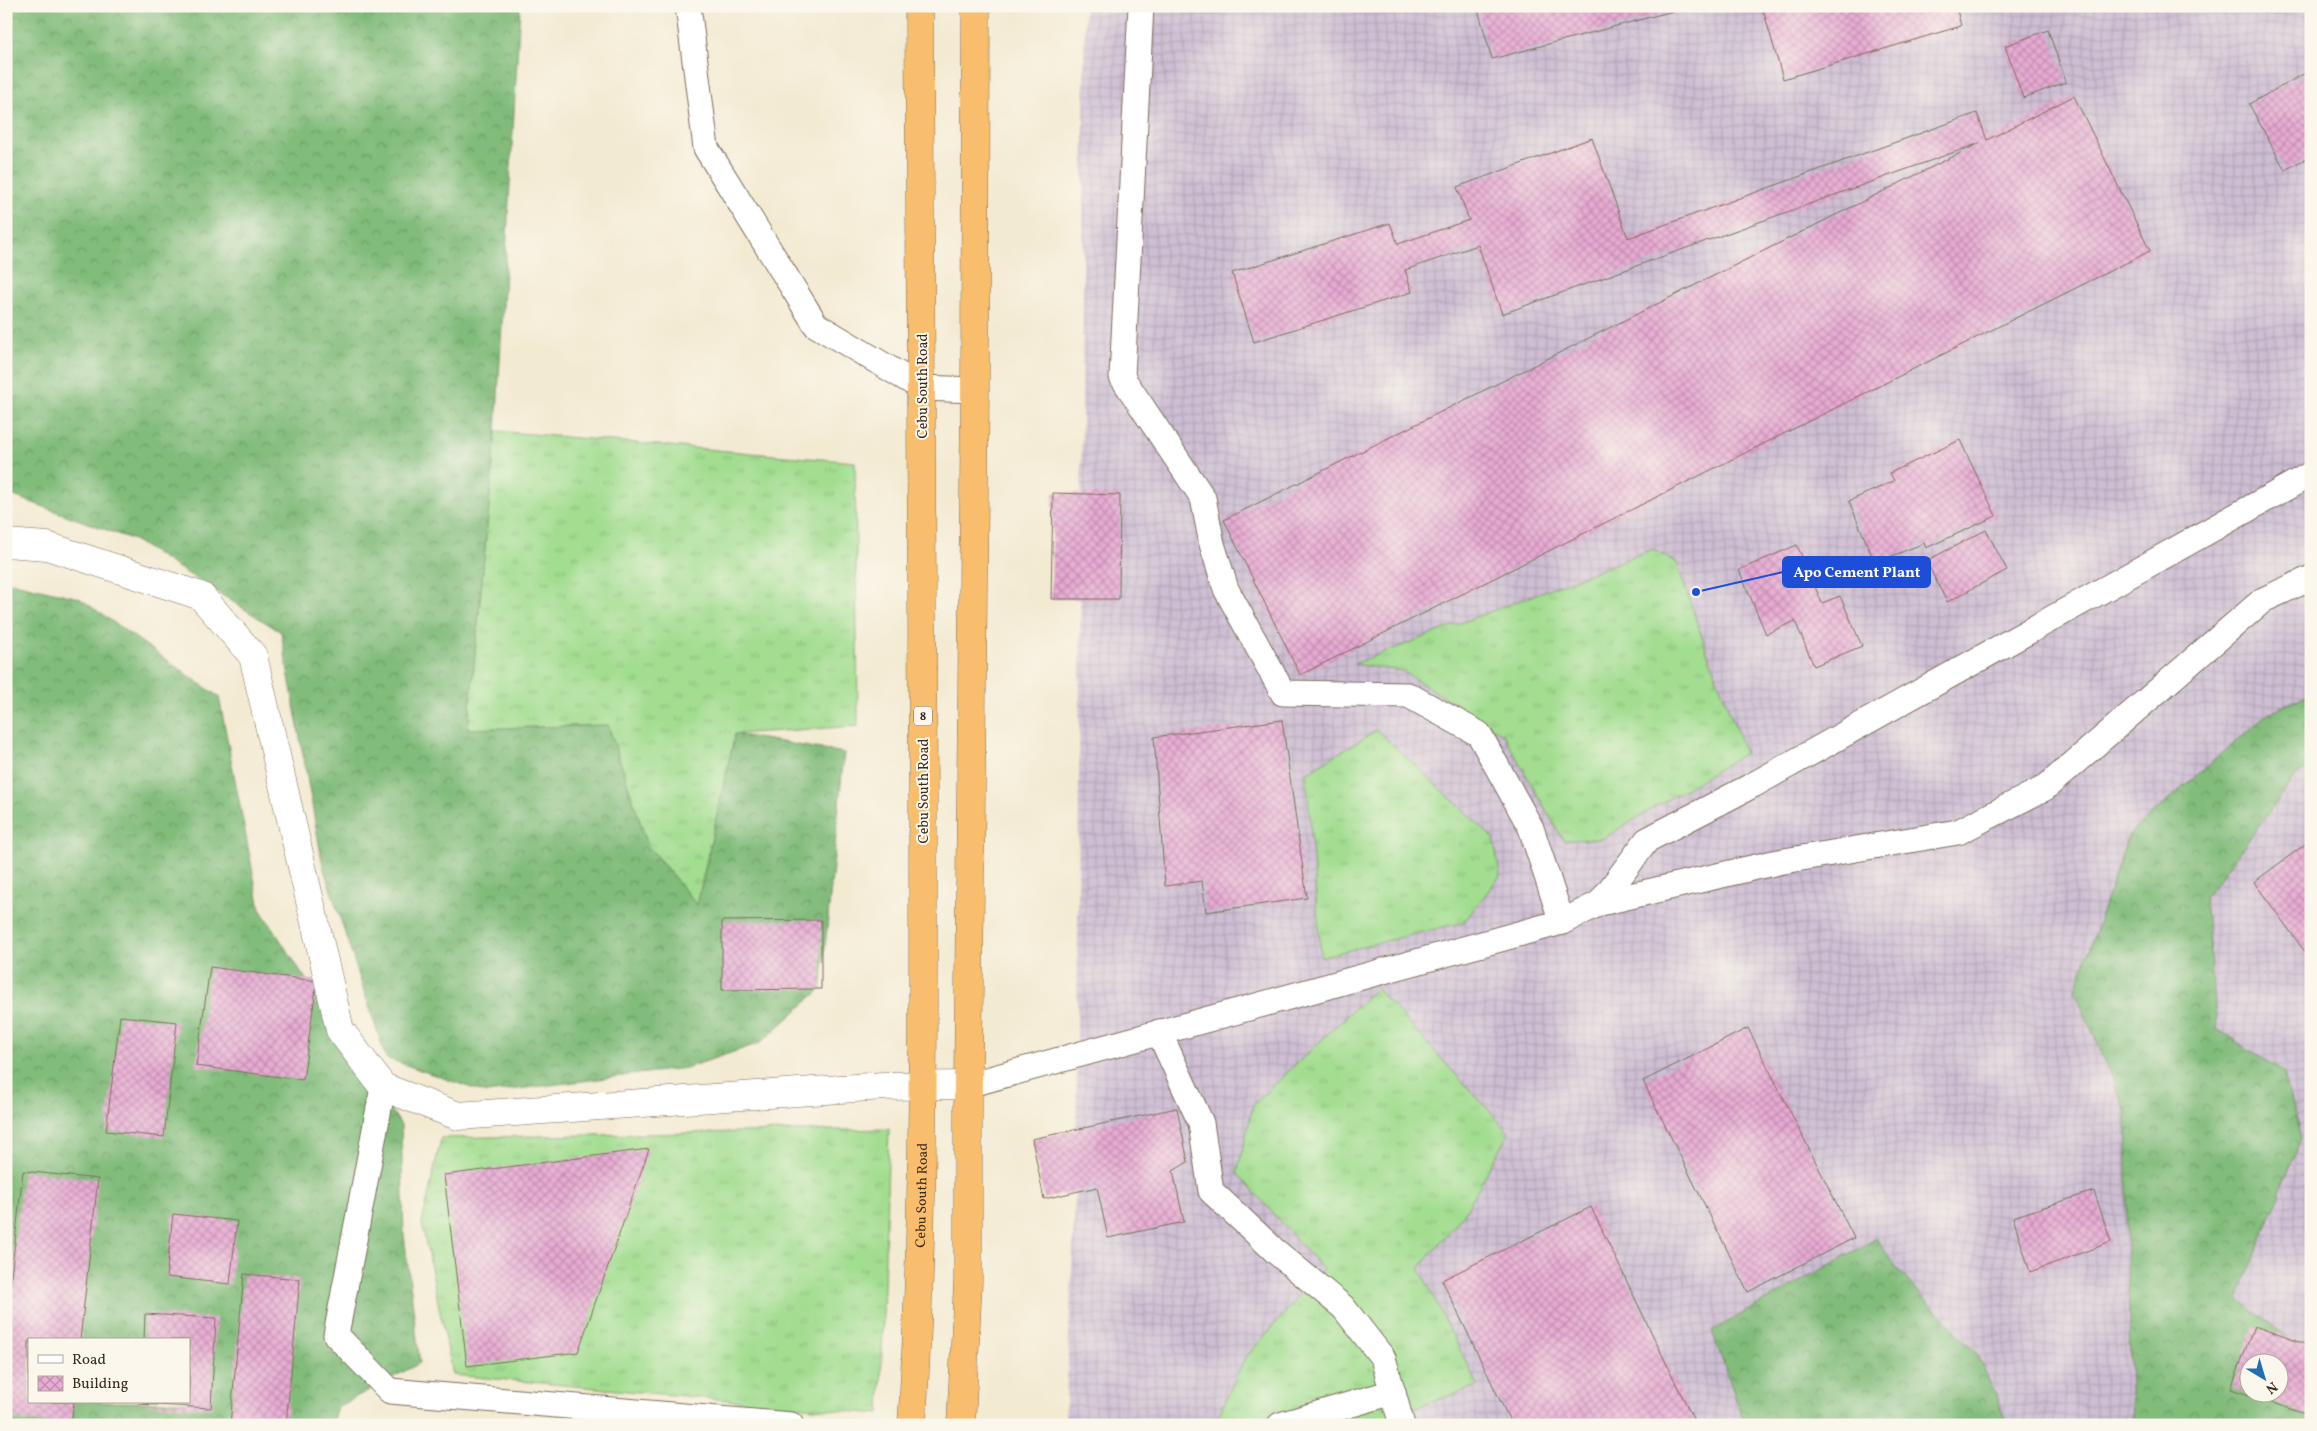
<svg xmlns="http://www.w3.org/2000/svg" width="2317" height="1431" font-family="Vollkorn,serif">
<defs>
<pattern id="industrial-grid" width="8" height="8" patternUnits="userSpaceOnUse" patternTransform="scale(1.25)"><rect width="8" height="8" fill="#cdbed3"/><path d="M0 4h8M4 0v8" fill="none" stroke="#b1a3b5"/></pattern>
<pattern id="grass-tufts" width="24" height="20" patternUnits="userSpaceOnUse" patternTransform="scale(1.25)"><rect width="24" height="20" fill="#a2dd90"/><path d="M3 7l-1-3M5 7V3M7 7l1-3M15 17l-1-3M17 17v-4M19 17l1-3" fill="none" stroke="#8cbe7c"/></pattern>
<pattern id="forest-crowns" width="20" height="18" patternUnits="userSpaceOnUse" patternTransform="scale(1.25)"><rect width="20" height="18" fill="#81bc7a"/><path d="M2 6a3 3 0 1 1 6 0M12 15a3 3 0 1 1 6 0" fill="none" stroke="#6b9963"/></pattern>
<pattern id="building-cross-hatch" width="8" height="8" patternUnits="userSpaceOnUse" patternTransform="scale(1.25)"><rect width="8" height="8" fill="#e8abd4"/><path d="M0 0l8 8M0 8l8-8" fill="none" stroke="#bd8bab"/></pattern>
</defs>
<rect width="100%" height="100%" fill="#fbf7ec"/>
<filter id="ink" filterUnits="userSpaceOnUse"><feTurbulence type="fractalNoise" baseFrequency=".02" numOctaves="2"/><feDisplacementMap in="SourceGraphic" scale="10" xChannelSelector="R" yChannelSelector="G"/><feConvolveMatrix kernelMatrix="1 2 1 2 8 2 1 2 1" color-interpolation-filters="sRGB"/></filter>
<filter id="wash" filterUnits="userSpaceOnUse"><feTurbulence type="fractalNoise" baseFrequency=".0096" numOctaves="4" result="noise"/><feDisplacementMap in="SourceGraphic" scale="20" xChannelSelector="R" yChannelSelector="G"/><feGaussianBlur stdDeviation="1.12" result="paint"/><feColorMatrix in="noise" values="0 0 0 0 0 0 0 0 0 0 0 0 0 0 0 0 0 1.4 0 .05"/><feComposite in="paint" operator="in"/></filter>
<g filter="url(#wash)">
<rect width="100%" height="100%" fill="#f3ead2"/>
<!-- industrial -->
<path fill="url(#industrial-grid)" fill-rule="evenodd" d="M1085,6H2311V1425H1065L1076,1177ZM2250,1364H2280V1394H2250Z"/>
<!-- grass -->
<g fill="url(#grass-tufts)" stroke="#6e8457">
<path d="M496,431L855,462L858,726L735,734L697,905L648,846L608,725L468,729Z"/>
<path d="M1653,549L1677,563L1705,646L1745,753L1602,839L1563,840L1503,734L1402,671L1354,664Z"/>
<path d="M1377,730L1494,839L1500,876L1464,922L1321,957L1306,773Z"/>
<path d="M1376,988L1509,1132L1464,1214L1419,1268L1478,1386L1388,1417L1391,1425H1214L1245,1358L1323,1269L1237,1173L1253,1105Z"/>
<path d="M889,1129L880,1414L453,1375L422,1224L441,1138Z"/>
</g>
<!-- forest -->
<g fill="url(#forest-crowns)" stroke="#5e734c" fill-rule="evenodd">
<path d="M6,6H520L496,431L468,729L608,725L648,846L697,905L735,734L844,753L821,989L760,1043L686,1068L486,1093L386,1058L323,866L281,632L134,540L6,493Z"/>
<path d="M6,581L79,598L219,697L260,909L401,1125L404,1235L420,1363L337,1407L331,1425H6ZM29,1340H189V1402H29Z"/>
<path d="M2311,693V766L2297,775L2205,898L2217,1029L2283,1071L2301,1139L2238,1299L2311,1356V1425H2132L2127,1254V1112L2075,991L2129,834L2269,713ZM2250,1364H2280V1394H2250Z"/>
<path d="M1877,1238L1896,1268L1977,1354L2009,1425H1745L1712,1331Z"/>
</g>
<g id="blocks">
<!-- building -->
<g fill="url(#building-cross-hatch)" fill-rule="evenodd">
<path d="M1477,6H1688V7L1492,59Z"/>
<path d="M1762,6H1956L1961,26L1783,79Z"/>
<path d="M2048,30L2066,82L2023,98L2005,46Z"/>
<path d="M2311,70V156L2285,170L2249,104Z"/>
<path d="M2074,96L2150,251L1300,675L1224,520L1980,143L1502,314L1478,245L1405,270L1412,292L1254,342L1232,273L1390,223L1398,244L1469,220L1457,187L1592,138L1628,238L1977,113L1987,140Z"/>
<path d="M1960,440L1996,516L1926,548L1924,543L1875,563L1849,501L1894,481L1890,473Z"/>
<path d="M1053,493L1120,495L1119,599H1051Z"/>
<path d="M1986,530L2007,570L1947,602L1926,561Z"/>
<path d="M1797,545L1822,603L1840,596L1862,646L1814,666L1795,621L1766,634L1739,570Z"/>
<path d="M1282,720L1307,898L1206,912L1202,881L1165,886L1154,737Z"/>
<path d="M2311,840V960L2254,882Z"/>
<path d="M821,920V989L722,990V921Z"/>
<path d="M210,967L317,981L303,1080L196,1066Z"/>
<path d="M120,1016L177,1022L164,1137L106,1131Z"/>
<path d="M1748,1028L1854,1238L1748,1292L1643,1081Z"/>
<path d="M1177,1108L1188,1162L1173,1171L1184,1222L1108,1238L1097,1187L1044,1199L1032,1139Z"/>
<path d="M649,1149L578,1352L467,1366L444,1175Z"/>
<path d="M23,1171L98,1179L80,1340H29V1402H74L71,1425L6,1419V1321Z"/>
<path d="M2094,1191L2111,1242L2030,1272L2013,1217Z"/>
<path d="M1591,1207L1696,1425H1512L1442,1280Z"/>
<path d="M173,1214L237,1221L230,1284L166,1277Z"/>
<path d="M244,1274L300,1279L286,1425H230Z"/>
<path d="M145,1314L216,1318L211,1408L139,1404L189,1402V1340H144Z"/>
<path d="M2254,1326L2311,1346V1416L2231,1389ZM2250,1364H2280V1394H2250Z"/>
</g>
</g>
</g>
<g filter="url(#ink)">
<use href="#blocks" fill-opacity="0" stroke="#7b6d5d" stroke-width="1"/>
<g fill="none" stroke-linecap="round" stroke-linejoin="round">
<defs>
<g id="service">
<path d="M688,6L706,148L816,325L922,388L975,390"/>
<path d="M1141,6L1122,377L1203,498L1212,544L1226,589L1283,693L1408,695L1479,734L1531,828L1562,922"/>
<path d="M1600,903L1647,840L1753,785L2311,474"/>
<path d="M1159,1032L1201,1123L1211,1191L1275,1251L1343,1307L1383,1358L1402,1425"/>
<path d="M968,1085L1562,922L1600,903L1778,862L1958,832L2045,788L2263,600L2311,578"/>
<path d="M383,1087L336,1335L390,1391L791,1425"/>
<path d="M1280,1425L1393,1392"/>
</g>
<path id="minor" d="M6,543L47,546L201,596L253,656L340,1030L383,1087L458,1116L883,1086L968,1085"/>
<g id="trunk">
<path id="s1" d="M912,1425C925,1216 923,1007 923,798C922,534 921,270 919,6"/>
<path d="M961,1425L968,1281V1085L975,390L976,6"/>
</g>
</defs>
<!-- service casing -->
<use href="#service" stroke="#7b6d5d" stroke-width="27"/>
<!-- minor casing -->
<use href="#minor" stroke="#7b6d5d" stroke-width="29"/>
<!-- trunk casing -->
<use href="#trunk" stroke="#7b6d5d" stroke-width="29"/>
<!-- service -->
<use href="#service" stroke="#fff" stroke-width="25"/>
<!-- minor -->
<use href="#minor" stroke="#fff" stroke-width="28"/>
<!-- trunk -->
<use href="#trunk" stroke="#f9be6d" stroke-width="28"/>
</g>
</g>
<g text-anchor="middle" stroke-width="4" stroke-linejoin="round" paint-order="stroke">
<!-- shield labels -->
<rect fill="#fbf7ec" stroke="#75685c" stroke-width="1" x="914" y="706.5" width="18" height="19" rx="4"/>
<g font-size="12" font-weight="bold" fill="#3b2a1e">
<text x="923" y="720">8</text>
</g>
<!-- street labels -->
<g font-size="14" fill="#3b2a1e" stroke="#fbf7ec">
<text transform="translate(922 386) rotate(-90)" y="5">Cebu South Road</text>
<text transform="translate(923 791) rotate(-90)" y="5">Cebu South Road</text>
<text dy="5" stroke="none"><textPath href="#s1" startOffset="230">Cebu South Road</textPath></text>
</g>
</g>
<!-- callouts -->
<path fill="none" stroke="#1d4ed8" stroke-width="2" d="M1696 592L1783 572"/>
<circle fill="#1d4ed8" stroke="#fbf7ec" stroke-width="2" cx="1696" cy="592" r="5"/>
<rect fill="#1d4ed8" stroke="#1d4ed8" stroke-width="2" x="1783" y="557" width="147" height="30" rx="5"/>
<g font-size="15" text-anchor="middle" font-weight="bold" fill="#fff">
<text x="1857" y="577">Apo Cement Plant</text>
</g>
<!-- margin -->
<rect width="2317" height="1431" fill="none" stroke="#fbf7ec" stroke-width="25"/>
<!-- legend -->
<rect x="28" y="1338" width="162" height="65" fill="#fbf7ec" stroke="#aea59a"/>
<rect x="38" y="1355" width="25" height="8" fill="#ffffff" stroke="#aea59a"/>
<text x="72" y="1364" font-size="15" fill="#3b2a1e">Road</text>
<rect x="38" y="1376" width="25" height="15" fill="url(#building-cross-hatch)" stroke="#aea59a"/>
<text x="72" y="1388" font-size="15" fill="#3b2a1e">Building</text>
<!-- north arrow -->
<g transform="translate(2264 1378) rotate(142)"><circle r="24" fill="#fbf7ec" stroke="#aea59a"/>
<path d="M0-4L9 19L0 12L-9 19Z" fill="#1f6fb2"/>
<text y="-8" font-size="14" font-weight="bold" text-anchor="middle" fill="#3b2a1e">N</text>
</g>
</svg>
